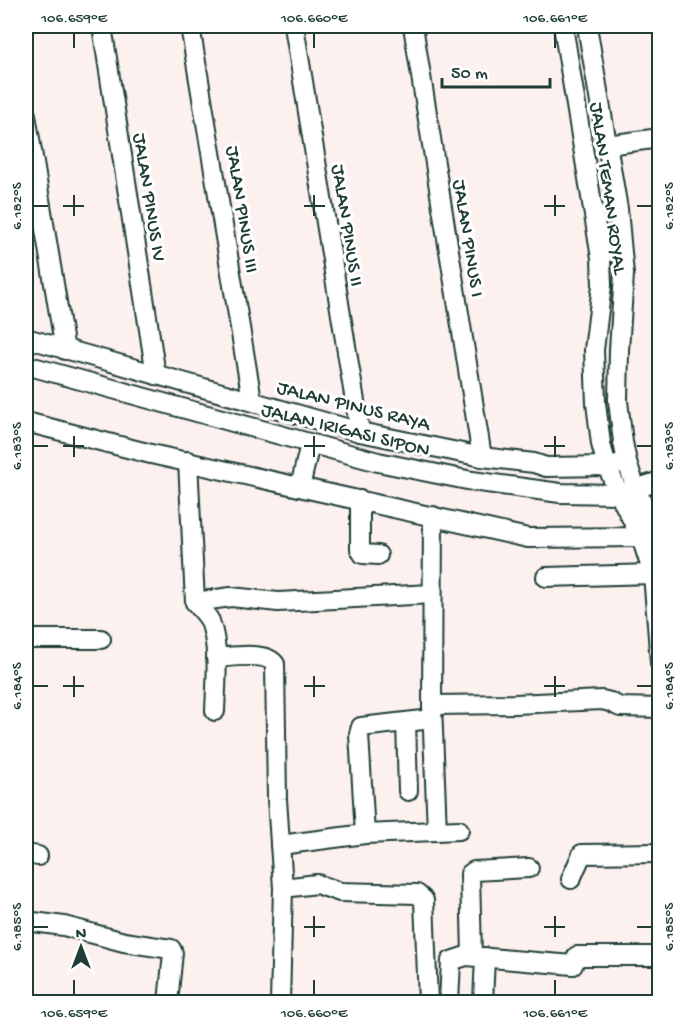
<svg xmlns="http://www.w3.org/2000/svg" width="685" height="1028" font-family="'Gochi Hand',sans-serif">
<rect width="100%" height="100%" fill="#fdf1f0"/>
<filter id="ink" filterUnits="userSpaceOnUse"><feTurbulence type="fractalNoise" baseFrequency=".0167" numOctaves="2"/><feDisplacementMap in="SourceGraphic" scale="12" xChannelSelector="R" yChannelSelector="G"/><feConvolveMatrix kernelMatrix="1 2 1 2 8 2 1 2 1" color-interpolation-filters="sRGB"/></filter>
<g filter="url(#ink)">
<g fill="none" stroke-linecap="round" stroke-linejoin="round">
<defs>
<g id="minor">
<path d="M102,26L156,375"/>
<path d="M190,26L252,400"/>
<path d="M294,26L360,432"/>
<path d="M413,26L482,457"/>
<path d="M563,26L601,258L602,285L594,350L596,403L601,444L607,466L619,494L641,537L653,574L660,663"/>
<path d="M587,26L618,209L624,274L619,350L618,401L623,442L627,462L636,489L660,540"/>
<path d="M26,115L65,350"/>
<path d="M607,145L660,138"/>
<path d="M26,338L360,432L482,457L534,463L546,467L607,466L627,462"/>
<path d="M26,365L378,462L472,481L560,493L619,494L660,481"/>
<path d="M26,422L151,454L528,538L641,537L660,533"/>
<path d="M188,461L195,602C200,608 207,615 210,621C220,650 216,682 215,711"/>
<path d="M300,487L310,444"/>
<path d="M360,500V549L363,554L378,555"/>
<path d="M433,516L432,705L437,831"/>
<path d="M546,577L653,574"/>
<path d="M195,602L231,597L278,602L432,594"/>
<path d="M26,639H101"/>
<path d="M216,658C231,657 266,651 275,664L277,799L283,888L280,1002"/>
<path d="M432,705L515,704L602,700L610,702L620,707L660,708"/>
<path d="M406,722L408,791"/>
<path d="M365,834L359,734L361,727L432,719"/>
<path d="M280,845L365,834L459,830"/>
<path d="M26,854L38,856"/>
<path d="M571,879L582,854L660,853"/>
<path d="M283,888L317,884L340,892L417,894L424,900L428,1002"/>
<path d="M26,921L64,926L124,942L171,949L173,953L168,1002"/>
<path d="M472,956L470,874L474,871L529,868"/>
<path d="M449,1002L451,961L466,956L573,965L577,956H660"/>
<path d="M483,1002L485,957"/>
</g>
</defs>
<!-- minor casing -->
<use href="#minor" stroke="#1f3d34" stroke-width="22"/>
<!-- minor -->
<use href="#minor" stroke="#fff" stroke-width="18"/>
</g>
</g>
<!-- ticks -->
<path fill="none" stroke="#1f3d34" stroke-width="2" d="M74,33V48M314,33V48M555,33V48M74,195V216M314,195V216M555,195V216M33,206H48M63,206H84M304,206H325M544,206H565M637,206H652M74,436V457M314,436V457M555,436V457M33,446H48M63,446H84M304,446H325M544,446H565M637,446H652M74,676V697M314,676V697M555,676V697M33,686H48M63,686H84M304,686H325M544,686H565M637,686H652M314,916V937M555,916V937M33,927H48M304,927H325M544,927H565M637,927H652M74,980V995M314,980V995M555,980V995"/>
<g text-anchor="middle" stroke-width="6" stroke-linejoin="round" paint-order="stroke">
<!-- street labels -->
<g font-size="20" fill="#1f3d34" stroke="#fff">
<text transform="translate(610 188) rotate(82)" y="7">JALAN TEMAN ROYAL</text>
<text transform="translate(151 197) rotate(81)" y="7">JALAN PINUS IV</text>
<text transform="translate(244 209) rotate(81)" y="7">JALAN PINUS III</text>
<text transform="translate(349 225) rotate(81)" y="7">JALAN PINUS II</text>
<text transform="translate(470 238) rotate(81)" y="7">JALAN PINUS I</text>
<text transform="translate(354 404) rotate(14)" y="7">JALAN PINUS RAYA</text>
<text transform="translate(346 428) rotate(14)" y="7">JALAN IRIGASI SIPON</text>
</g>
</g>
<!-- margin -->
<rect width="685" height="1028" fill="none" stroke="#fff" stroke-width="66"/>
<!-- north arrow -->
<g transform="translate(81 947)" stroke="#ffffff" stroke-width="4.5" paint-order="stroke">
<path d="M0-4.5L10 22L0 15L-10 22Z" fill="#1f3d34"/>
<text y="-9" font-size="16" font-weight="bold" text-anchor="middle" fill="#1f3d34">N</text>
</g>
<!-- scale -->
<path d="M442 78v9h108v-9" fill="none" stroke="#1f3d34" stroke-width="3"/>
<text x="451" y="78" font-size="18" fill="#1f3d34" stroke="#ffffff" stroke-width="4.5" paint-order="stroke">50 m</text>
<rect x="33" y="33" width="619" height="962" fill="none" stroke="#1f3d34" stroke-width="2"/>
<g font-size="15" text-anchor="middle" fill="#1f3d34">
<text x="74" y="22">106.659°E</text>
<text x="314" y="22">106.660°E</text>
<text x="555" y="22">106.661°E</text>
<text transform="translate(16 206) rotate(-90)" y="5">6.182°S</text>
<text transform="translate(668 206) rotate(-90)" y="5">6.182°S</text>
<text transform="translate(16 446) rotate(-90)" y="5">6.183°S</text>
<text transform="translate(668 446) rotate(-90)" y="5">6.183°S</text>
<text transform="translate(16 686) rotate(-90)" y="5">6.184°S</text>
<text transform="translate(668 686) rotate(-90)" y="5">6.184°S</text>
<text transform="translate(16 927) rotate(-90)" y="5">6.185°S</text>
<text transform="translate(668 927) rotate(-90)" y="5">6.185°S</text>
<text x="74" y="1017">106.659°E</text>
<text x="314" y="1017">106.660°E</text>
<text x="555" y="1017">106.661°E</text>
</g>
</svg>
